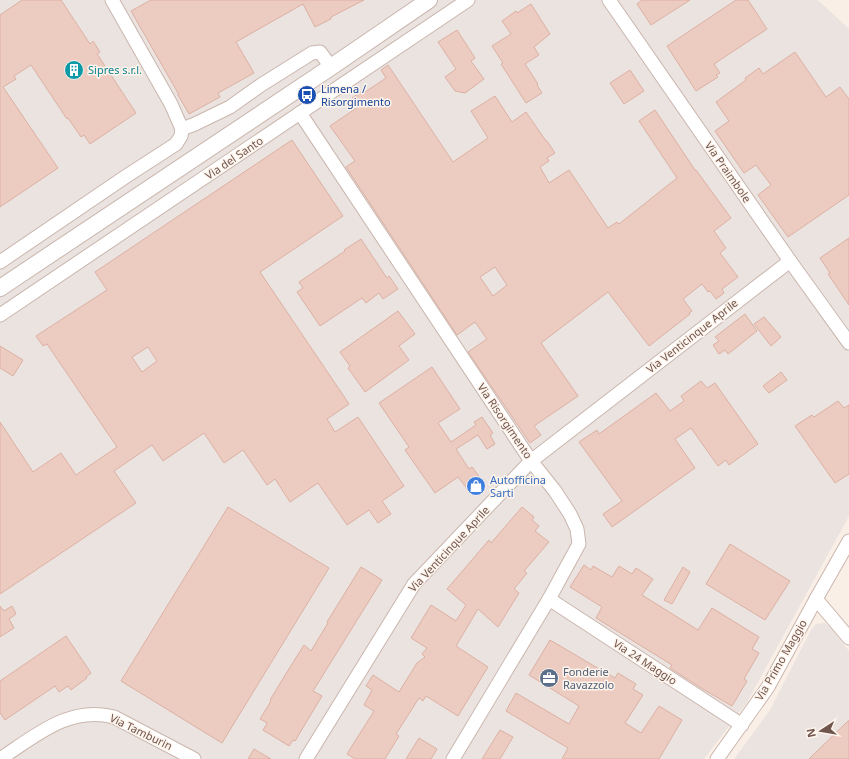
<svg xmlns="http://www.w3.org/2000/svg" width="849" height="759" font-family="'Noto Sans',sans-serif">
<rect width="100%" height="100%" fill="#faefe6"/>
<!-- industrial -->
<g fill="#eae3e0">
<path d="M0,0H818L849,29V516L746,704L704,759H0Z"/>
<path d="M824,623L830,627L849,651V759H734L770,710L811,630L816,624Z"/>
</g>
<!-- building -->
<g fill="#eccbc0" stroke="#ddb0a3" fill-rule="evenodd">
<path d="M22,0H61L90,44L93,41L100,52L97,54L136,113L90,144L84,135L81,137L68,118L67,119L31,65L14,76L16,79L3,87L58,168L0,207V15Z"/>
<path d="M151,0H364L331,17V19L315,27L303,4L236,42L254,73L218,93L220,97L189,114L178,95V93L131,11Z"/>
<path d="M642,0H690L651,25L637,4Z"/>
<path d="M736,0H748L767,29L714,64L720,73L716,75L718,77L696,91L667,46Z"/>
<path d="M531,4L550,34L534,47L539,55L525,64L538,84L537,85L542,93L526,103L501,64L503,63L492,46L511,34L502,21L516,11L517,13Z"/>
<path d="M457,30L475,58L471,61L484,79L465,93L455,91L445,77L456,69L438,42Z"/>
<path d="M795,52L826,97L840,87L849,99V195L788,237L758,195L771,185L756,165L744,173L715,131L729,121L716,102L746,80L745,78L759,68L763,74Z"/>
<path d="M388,65L453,162L488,138L471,111L495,96L512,122L526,112L546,141H547L555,153L547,158L549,161L540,167L549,183L569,170L608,228L617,222L619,224L677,178L639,121L655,110L695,170H696L731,218L714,231L726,248L720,253L738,277L722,289L724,293L716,299L710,291L708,292L702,284L683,299L692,311L689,313L690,314L649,346L608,292L541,343L578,396L534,426L541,435L530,443L468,352L487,339L475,322L457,335L346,167L355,161L330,126L358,107L352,98L364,90L365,92L386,78L381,70ZM495,267L507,285L493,296L480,277Z"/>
<path d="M630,70L644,91L624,104L610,83Z"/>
<path d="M292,140L343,216L260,272L349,404L327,419L335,432L358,417L404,486L382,501L391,514L378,523L369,510L347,525L318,483L290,502L275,479L267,485L243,450L224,463L204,433L163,461L152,445L114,471L136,503L0,594V422L33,472L61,453L76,475L117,447L47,344L43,346L36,336L107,290L95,272ZM148,347L157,361L142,372L132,357Z"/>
<path d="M849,238V305L828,274L830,273L820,258Z"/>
<path d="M361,239L387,278L389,276L398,289L383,299L379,293L366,303L362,298L320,326L297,292L303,288L299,282L345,251L344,250Z"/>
<path d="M398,311L415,334L399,346L409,360L365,392L348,368L350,366L340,352Z"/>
<path d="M745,314L757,331L728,354L725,350L719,354L713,345L719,341L715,337Z"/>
<path d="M764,317L781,337L771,346L754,324Z"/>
<path d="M0,346L23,360L13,376L0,368Z"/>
<path d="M432,367L460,409L438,423L451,442L476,425L474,422L482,417L493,433L490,435L495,444L487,449L478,435L456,449L469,469L472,467L479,476L474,479L478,484L469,491L458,477L435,493L405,450L409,447L379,403Z"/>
<path d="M781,372L787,380L769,393L763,386Z"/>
<path d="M701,381L707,388L715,383L758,444L729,465L726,460L718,466L691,428L675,439L695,468L612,527L603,514L622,501L579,442L597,430L599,434L656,393L670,411L684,401L681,396Z"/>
<path d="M838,401L844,408L849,405V474L835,483L795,426L812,415L814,417Z"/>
<path d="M228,507L329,568L222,743L121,681Z"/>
<path d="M522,507L534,517L532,520L539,526L535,531L549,542L524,571L527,573L514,589L519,593L498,627L478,609L456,646L488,667L458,716L426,696L423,701L419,698L396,734L399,736L385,759H355L347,754L374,711L364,705L372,690L366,686L373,675L399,692L417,663L425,657L422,654L427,648L411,638L431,605L456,621L466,605L447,589L489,540L491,543Z"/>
<path d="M730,544L790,581L765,620L706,584Z"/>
<path d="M584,565L591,570L593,566L612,577L619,566L632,574L636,568L653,579L642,595L698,630L712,608L759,637L752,649L759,653L744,679L747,681L732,706L701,688L670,668L672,665L596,618L602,607L570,587Z"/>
<path d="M361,567L382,580L313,691L322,696L295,741L293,740L289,746L263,730L267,724L266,723V722L260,719L271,701L270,700L287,672L304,645L311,651L328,623L327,622Z"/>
<path d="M683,567L690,572L672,604L664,600Z"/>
<path d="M0,606L4,611L12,606L16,614L9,619L14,628L0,637Z"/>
<path d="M66,636L91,673L86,677L87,678L71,690L68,686L59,692L55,686L5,720L0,713V681Z"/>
<path d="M550,640L601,670L615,678L618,673L636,684L633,689L643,695L625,723L641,733L659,706L682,720L659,759H562L568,748L506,711L516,693L569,724L579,706L529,675Z"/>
<path d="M849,720V759H809Z"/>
<path d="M500,730L513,737L500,759H482Z"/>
<path d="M419,738L437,749L431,759H406Z"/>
<path d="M254,749L271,759H248Z"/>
</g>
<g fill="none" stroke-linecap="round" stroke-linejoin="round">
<defs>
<g id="minor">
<path d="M112,0L171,104L182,129"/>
<path d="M609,0L790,261L849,343"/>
<path d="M300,113L531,461L555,491L570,514L577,529L579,544L549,599L453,759"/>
<path d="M182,129L195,124L230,107L261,85L312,53L320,52L331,67"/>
<path d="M0,262L125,177L176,144L181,136L182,129"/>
<path d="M0,315L468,0"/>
<path d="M549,599L742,725"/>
<path d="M816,599L849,638"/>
<path d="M0,759C35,736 70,705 114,717L194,759"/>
<path d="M306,759L414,584L531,461L790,261"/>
<path d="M717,759L768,687L816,599L849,541"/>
</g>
<path id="tertiary" d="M0,288L331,67L429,0"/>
</defs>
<!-- minor casing -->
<use href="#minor" stroke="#cab6ad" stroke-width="15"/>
<!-- tertiary casing -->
<use href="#tertiary" stroke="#cab6ad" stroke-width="18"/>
<!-- minor -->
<use href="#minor" stroke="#fff" stroke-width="13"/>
<!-- tertiary -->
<use href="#tertiary" stroke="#fff" stroke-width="16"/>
</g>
<!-- icons -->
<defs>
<symbol id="building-disc" viewBox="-11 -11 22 22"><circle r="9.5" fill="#0f9aa8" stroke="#fdf4ec"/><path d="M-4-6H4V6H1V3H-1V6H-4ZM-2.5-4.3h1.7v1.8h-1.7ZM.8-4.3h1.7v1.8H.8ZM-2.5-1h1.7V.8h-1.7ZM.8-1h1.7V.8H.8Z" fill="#fff"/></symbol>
<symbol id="bus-disc" viewBox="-11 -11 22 22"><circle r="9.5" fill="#1a4fb4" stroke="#fdf4ec"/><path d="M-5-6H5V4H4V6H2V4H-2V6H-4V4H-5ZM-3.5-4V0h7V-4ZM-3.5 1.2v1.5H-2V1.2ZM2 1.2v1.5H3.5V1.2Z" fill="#fff"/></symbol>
<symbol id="shop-disc" viewBox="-11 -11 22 22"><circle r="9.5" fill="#3f7fe0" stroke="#fdf4ec"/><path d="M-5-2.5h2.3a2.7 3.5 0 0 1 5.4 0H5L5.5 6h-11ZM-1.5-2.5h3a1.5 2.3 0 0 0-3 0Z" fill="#fff"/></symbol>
<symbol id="office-disc" viewBox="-11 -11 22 22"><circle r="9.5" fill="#5c6f8a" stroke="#fdf4ec"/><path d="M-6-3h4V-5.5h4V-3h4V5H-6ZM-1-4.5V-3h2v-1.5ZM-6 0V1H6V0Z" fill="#fff"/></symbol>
</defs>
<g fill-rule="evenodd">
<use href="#building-disc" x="63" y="59" width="22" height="22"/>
<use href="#bus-disc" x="296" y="84" width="22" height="22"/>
<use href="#shop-disc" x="465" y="475" width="22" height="22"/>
<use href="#office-disc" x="538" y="667" width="22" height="22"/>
</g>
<g text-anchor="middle" stroke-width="3" stroke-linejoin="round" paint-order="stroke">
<!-- culture labels -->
<g font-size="11" fill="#0d838f" stroke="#fdf4ec" text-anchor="start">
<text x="88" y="74">Sipres s.r.l.</text>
</g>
<!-- transit labels -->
<g font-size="11" fill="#164399" stroke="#fdf4ec" text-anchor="start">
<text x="321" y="93">Limena /<tspan x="321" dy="13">Risorgimento</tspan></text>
</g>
<!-- street labels -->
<g font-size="11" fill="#70554d" stroke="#fdf4ec">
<text transform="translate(234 158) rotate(-34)" y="4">Via del Santo</text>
<text transform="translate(728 172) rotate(55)" y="4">Via Praimbole</text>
<text transform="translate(692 336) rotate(-38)" y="4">Via Venticinque Aprile</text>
<text transform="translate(505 421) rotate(56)" y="4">Via Risorgimento</text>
<text transform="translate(449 549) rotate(-47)" y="4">Via Venticinque Aprile</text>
<text transform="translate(781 660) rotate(-60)" y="4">Via Primo Maggio</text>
<text transform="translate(645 662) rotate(33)" y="4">Via 24 Maggio</text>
<text transform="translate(141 732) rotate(26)" y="4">Via Tamburin</text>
</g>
<!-- shop labels -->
<g font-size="11" fill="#366cbe" stroke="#fdf4ec" text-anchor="start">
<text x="490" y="484">Autofficina<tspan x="490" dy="13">Sarti</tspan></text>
</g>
<!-- service labels -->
<g font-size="11" fill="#4e5e75" stroke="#fdf4ec" text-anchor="start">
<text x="563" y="676">Fonderie<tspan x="563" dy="13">Ravazzolo</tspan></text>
</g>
</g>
<!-- north arrow -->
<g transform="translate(821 731) rotate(258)" stroke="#fdf4ec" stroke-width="3" paint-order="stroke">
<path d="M0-3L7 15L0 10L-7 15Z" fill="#70554d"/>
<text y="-6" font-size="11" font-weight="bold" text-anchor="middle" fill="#70554d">N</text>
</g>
</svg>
